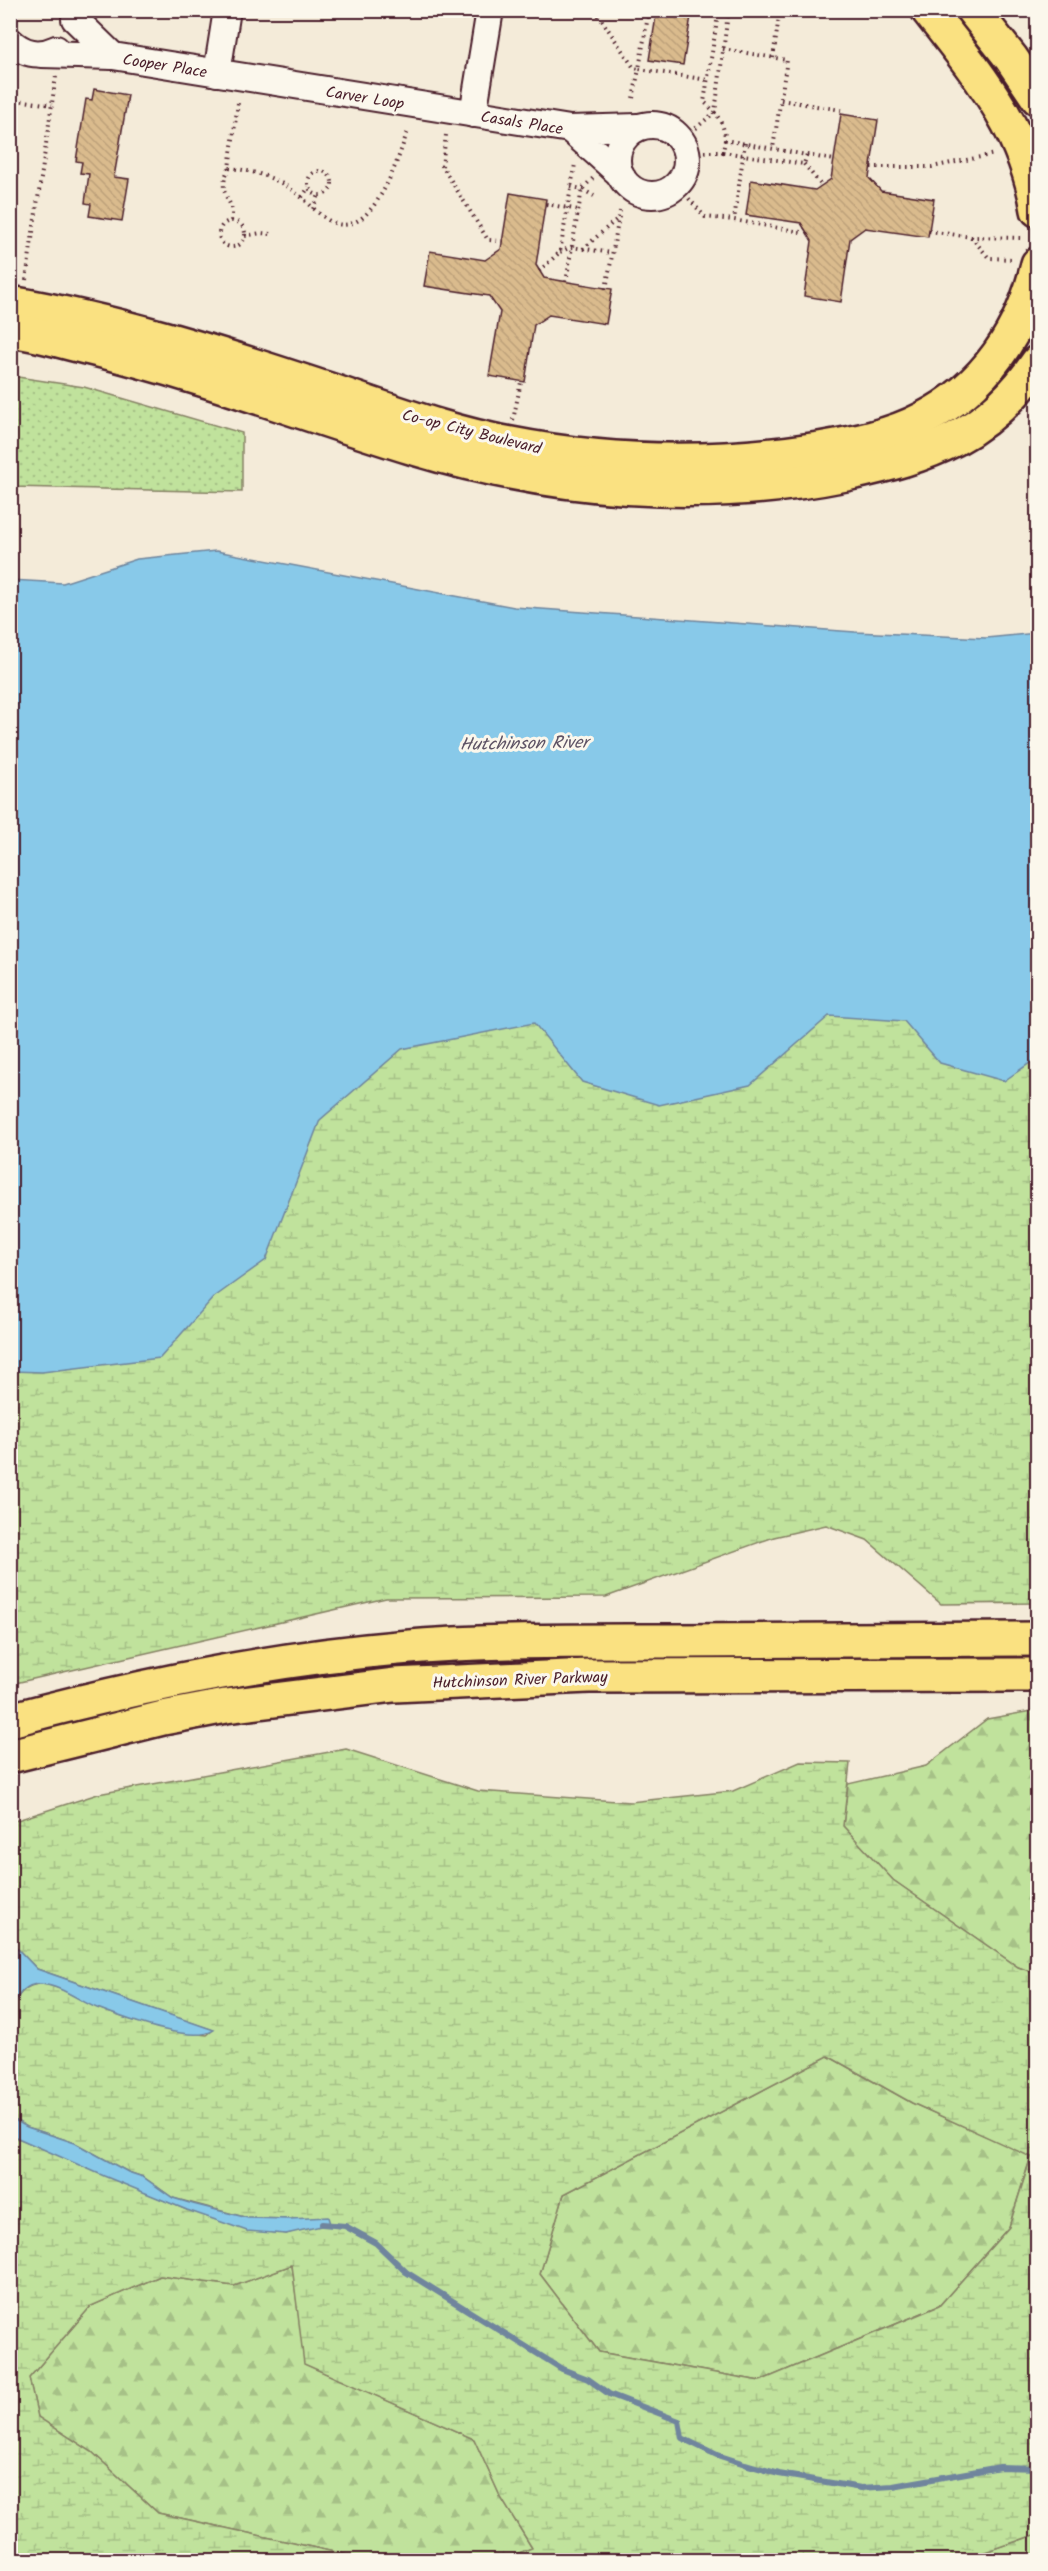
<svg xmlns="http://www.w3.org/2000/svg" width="1048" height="2571" font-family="Kalam,sans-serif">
<defs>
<pattern id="forest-firs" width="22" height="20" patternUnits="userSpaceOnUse" patternTransform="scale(1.5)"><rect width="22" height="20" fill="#c0e29c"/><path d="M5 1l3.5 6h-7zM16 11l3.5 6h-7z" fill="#a6c187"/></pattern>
<pattern id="wetland-marsh" width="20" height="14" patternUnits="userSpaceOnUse" patternTransform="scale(1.5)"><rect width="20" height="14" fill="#c0e29c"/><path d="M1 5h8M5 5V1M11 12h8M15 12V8" fill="none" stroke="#a6c187"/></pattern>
<pattern id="garden-dots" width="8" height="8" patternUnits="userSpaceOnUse" patternTransform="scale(1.5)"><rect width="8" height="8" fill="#c0e29c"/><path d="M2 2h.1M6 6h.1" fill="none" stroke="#a6c187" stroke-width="1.8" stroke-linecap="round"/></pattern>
<pattern id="building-back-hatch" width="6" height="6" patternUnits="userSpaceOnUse" patternTransform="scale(1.5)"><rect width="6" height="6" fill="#dabb8d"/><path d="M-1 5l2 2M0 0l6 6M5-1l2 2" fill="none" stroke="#bda07a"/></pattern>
</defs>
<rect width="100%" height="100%" fill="#f4ebd9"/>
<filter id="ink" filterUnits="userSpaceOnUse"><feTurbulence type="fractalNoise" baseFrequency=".0167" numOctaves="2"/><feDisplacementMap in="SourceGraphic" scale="12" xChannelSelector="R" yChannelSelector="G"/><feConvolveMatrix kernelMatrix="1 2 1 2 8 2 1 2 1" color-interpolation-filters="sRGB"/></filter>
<g filter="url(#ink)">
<!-- forest -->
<g fill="url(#forest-firs)" stroke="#858064" stroke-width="1.5">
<path d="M1037,1710V1974L1018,1967L893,1880L843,1826L848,1784L926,1766L987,1719Z"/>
<path d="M828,2056L912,2103L1031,2156L1009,2227L939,2306L760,2381L599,2352L540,2274L564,2194Z"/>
<path d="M292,2265L305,2364L474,2439L500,2496L532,2548L501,2560H370L158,2513L92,2452L38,2418L29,2378L91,2306L160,2276L234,2286Z"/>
<path d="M1037,2534V2560H963Z"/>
</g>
<!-- wetland -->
<g fill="url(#wetland-marsh)" stroke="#858064" stroke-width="1.5" fill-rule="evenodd">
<path d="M1037,929V1603L941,1604L867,1540L826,1525L774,1537L606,1597L386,1598L11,1684V942Z"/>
<path d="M346,1749L478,1791L630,1802L733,1791L800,1762L850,1763L843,1826L893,1880L1018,1967L1037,1974V2534L963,2560H501L532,2548L500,2496L474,2439L304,2364L292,2265L234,2286L160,2276L91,2306L29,2378L38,2417L92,2452L158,2513L370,2560H11L10,2492L15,2491L10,2475L11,2135L187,2210L286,2234L302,2229L289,2219L248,2218L173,2198L143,2177L128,2172L75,2143L27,2127L11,2118V2013C15,1999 23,1984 41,1984C60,1985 79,2000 96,2007C131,2022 169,2031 207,2035L213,2030L37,1969L11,1942V1822L98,1794ZM828,2056L912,2103L1031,2157L1009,2227L939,2306L760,2381L599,2352L540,2274L564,2194Z"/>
</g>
<!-- garden -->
<path fill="url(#garden-dots)" stroke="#858064" stroke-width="1.5" d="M11,376L84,387L242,433V492L11,487Z"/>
<!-- water -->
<g fill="#88c9e9" stroke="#6f859d" stroke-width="1.5">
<path d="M216,551L514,607L855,632L986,638L1037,633V1058L1004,1081L940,1063L904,1021L829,1016L750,1085L659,1105L582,1082L534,1023L402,1049L320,1120L266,1260L213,1298L160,1358L42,1372L11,1371V580L63,583L137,559Z"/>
<path d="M11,1942L37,1969L214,2030C192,2045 122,2017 97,2008C79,2001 62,1986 41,1984C23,1983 15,1999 11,2013Z"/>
<path d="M11,2118L27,2127L75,2143L128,2172L143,2177L173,2198L193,2204L248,2218L289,2219L328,2217L330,2224L286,2234L247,2231L187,2210L104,2176L11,2135Z"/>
</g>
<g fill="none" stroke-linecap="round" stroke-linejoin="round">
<!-- stream -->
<path stroke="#6f859d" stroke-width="6" d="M322,2224L345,2226L376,2243L406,2272L562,2369L588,2379L609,2394L679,2421L682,2438L717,2455L745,2464L779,2474L861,2488L893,2486L1000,2467L1038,2468"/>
</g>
<!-- building -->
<g fill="url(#building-back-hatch)" stroke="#4a1f2b" stroke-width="1.5">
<path d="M657,10H692L683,65L649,60Z"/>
<path d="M94,89L128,95L114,177L129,179L122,221L89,216L91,204L85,203L89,174L80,173L82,162L76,161L86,99L92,100Z"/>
<path d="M841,114L878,120L869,178L881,191L934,199L928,237L865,228L850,239L841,302L804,296L812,241L801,223L746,215L751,180L815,190L831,179Z"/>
<path d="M510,193L546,199L536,265L544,278L612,289L606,324L549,315L534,325L525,382L489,376L500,312L489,296L424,286L430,251L485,260L501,249Z"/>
</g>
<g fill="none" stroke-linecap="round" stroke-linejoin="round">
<defs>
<g id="minor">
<path d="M10,41C24,54 39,57 56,49"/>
<path d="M42,54L113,56L75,19"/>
<path d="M113,56L570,129"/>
<path d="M217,73L227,10"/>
<path d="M473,114L490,10"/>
<circle cx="652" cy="160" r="35"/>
<path d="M621,175L570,129L638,127"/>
</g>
<g id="major">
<path d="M928,10C977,73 1025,128 1038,210"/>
<path d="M973,10L1011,58L1038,98"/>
<path d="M10,303C115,321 214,352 314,385C379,406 444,432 511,444C613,464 717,465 819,449C854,443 891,436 923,419C985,387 1023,331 1038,264"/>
<path d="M10,330C37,333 64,342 90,348C200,374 306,415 414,448C552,490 703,503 846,474C930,456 988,436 1038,362"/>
</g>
<g id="highway">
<path d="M10,1720C138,1686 267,1659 398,1648C490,1640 582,1641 674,1641C795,1640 916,1640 1038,1639"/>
<path d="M10,1756L163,1718L226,1706L394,1685L589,1676L1038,1675"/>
</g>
</defs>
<!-- minor casing -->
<use href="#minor" stroke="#4a1f2b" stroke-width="30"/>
<!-- major casing -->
<use href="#major" stroke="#4a1f2b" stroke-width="38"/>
<!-- highway casing -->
<use href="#highway" stroke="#4a1f2b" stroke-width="38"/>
<!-- path -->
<g stroke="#4a1f2b" stroke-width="4" stroke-dasharray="1.5 4.5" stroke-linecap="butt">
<path d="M595,10L634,68L639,69L649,10"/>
<path d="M715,10L718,15L704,102C716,112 725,124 725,140L834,160"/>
<path d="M723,49L787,60L773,148"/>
<path d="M773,58L780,10"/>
<path d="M10,93L14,70"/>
<path d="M633,98L639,69L708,80"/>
<path d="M10,99L52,105"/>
<path d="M781,100L841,110"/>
<path d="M238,103L229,168C256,171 278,178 300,196C310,204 317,213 328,220C371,246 399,158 408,129"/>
<path d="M446,135L442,166L488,240L502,241"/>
<path d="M682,140L715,112L728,14L718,15"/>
<path d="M725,140L723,152L804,164L807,154"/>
<path d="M745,143L734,220L801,232L805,229"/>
<path d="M686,152H723"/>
<path d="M804,164L821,185"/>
<path d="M871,167H932L995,154"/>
<path d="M229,168C214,199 237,197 231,221"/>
<circle cx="320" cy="183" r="12"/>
<path d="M677,185L705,217L734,220"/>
<path d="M571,187L582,189L594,196"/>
<path d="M302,197L309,187"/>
<path d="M546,204L579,210"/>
<path d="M313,209L319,195"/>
<circle cx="232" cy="234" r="13"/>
<path d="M929,231L971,237L1021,238"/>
<path d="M245,236L261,233L271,234"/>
<path d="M971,237L989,258L1013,259"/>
<path d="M583,249L618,218"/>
<path d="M560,252L571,247L612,253"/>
<path d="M539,271L560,252L575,164"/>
<path d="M26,280L56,76"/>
<path d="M566,282L582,189L593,178"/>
<path d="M606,289L620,211"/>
<path d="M513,420L521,382"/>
</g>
<!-- minor -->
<use href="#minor" stroke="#fbf7ec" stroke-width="26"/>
<!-- major -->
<use href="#major" stroke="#fae181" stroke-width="33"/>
<!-- highway -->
<use href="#highway" stroke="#fae181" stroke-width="33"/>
</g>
</g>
<g text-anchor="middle" stroke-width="6" stroke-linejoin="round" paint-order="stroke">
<!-- street labels -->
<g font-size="16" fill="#4a1f2b" stroke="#fbf7ec">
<text transform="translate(165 65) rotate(9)" y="6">Cooper Place</text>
<text transform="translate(365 97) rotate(9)" y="6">Carver Loop</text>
<text transform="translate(522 122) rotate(9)" y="6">Casals Place</text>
<text transform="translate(472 431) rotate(14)" y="6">Co-op City Boulevard</text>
<text transform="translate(520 1679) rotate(-2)" y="6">Hutchinson River Parkway</text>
</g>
<!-- water labels -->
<g font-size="18" font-style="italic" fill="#5d5264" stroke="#fbf7ec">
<text transform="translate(524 743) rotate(-1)" y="6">Hutchinson River</text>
</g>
</g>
<!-- margin -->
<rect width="1048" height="2571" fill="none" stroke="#fbf7ec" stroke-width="36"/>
<rect x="18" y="18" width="1012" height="2535" fill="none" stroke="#4a1f2b" stroke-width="2" filter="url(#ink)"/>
</svg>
